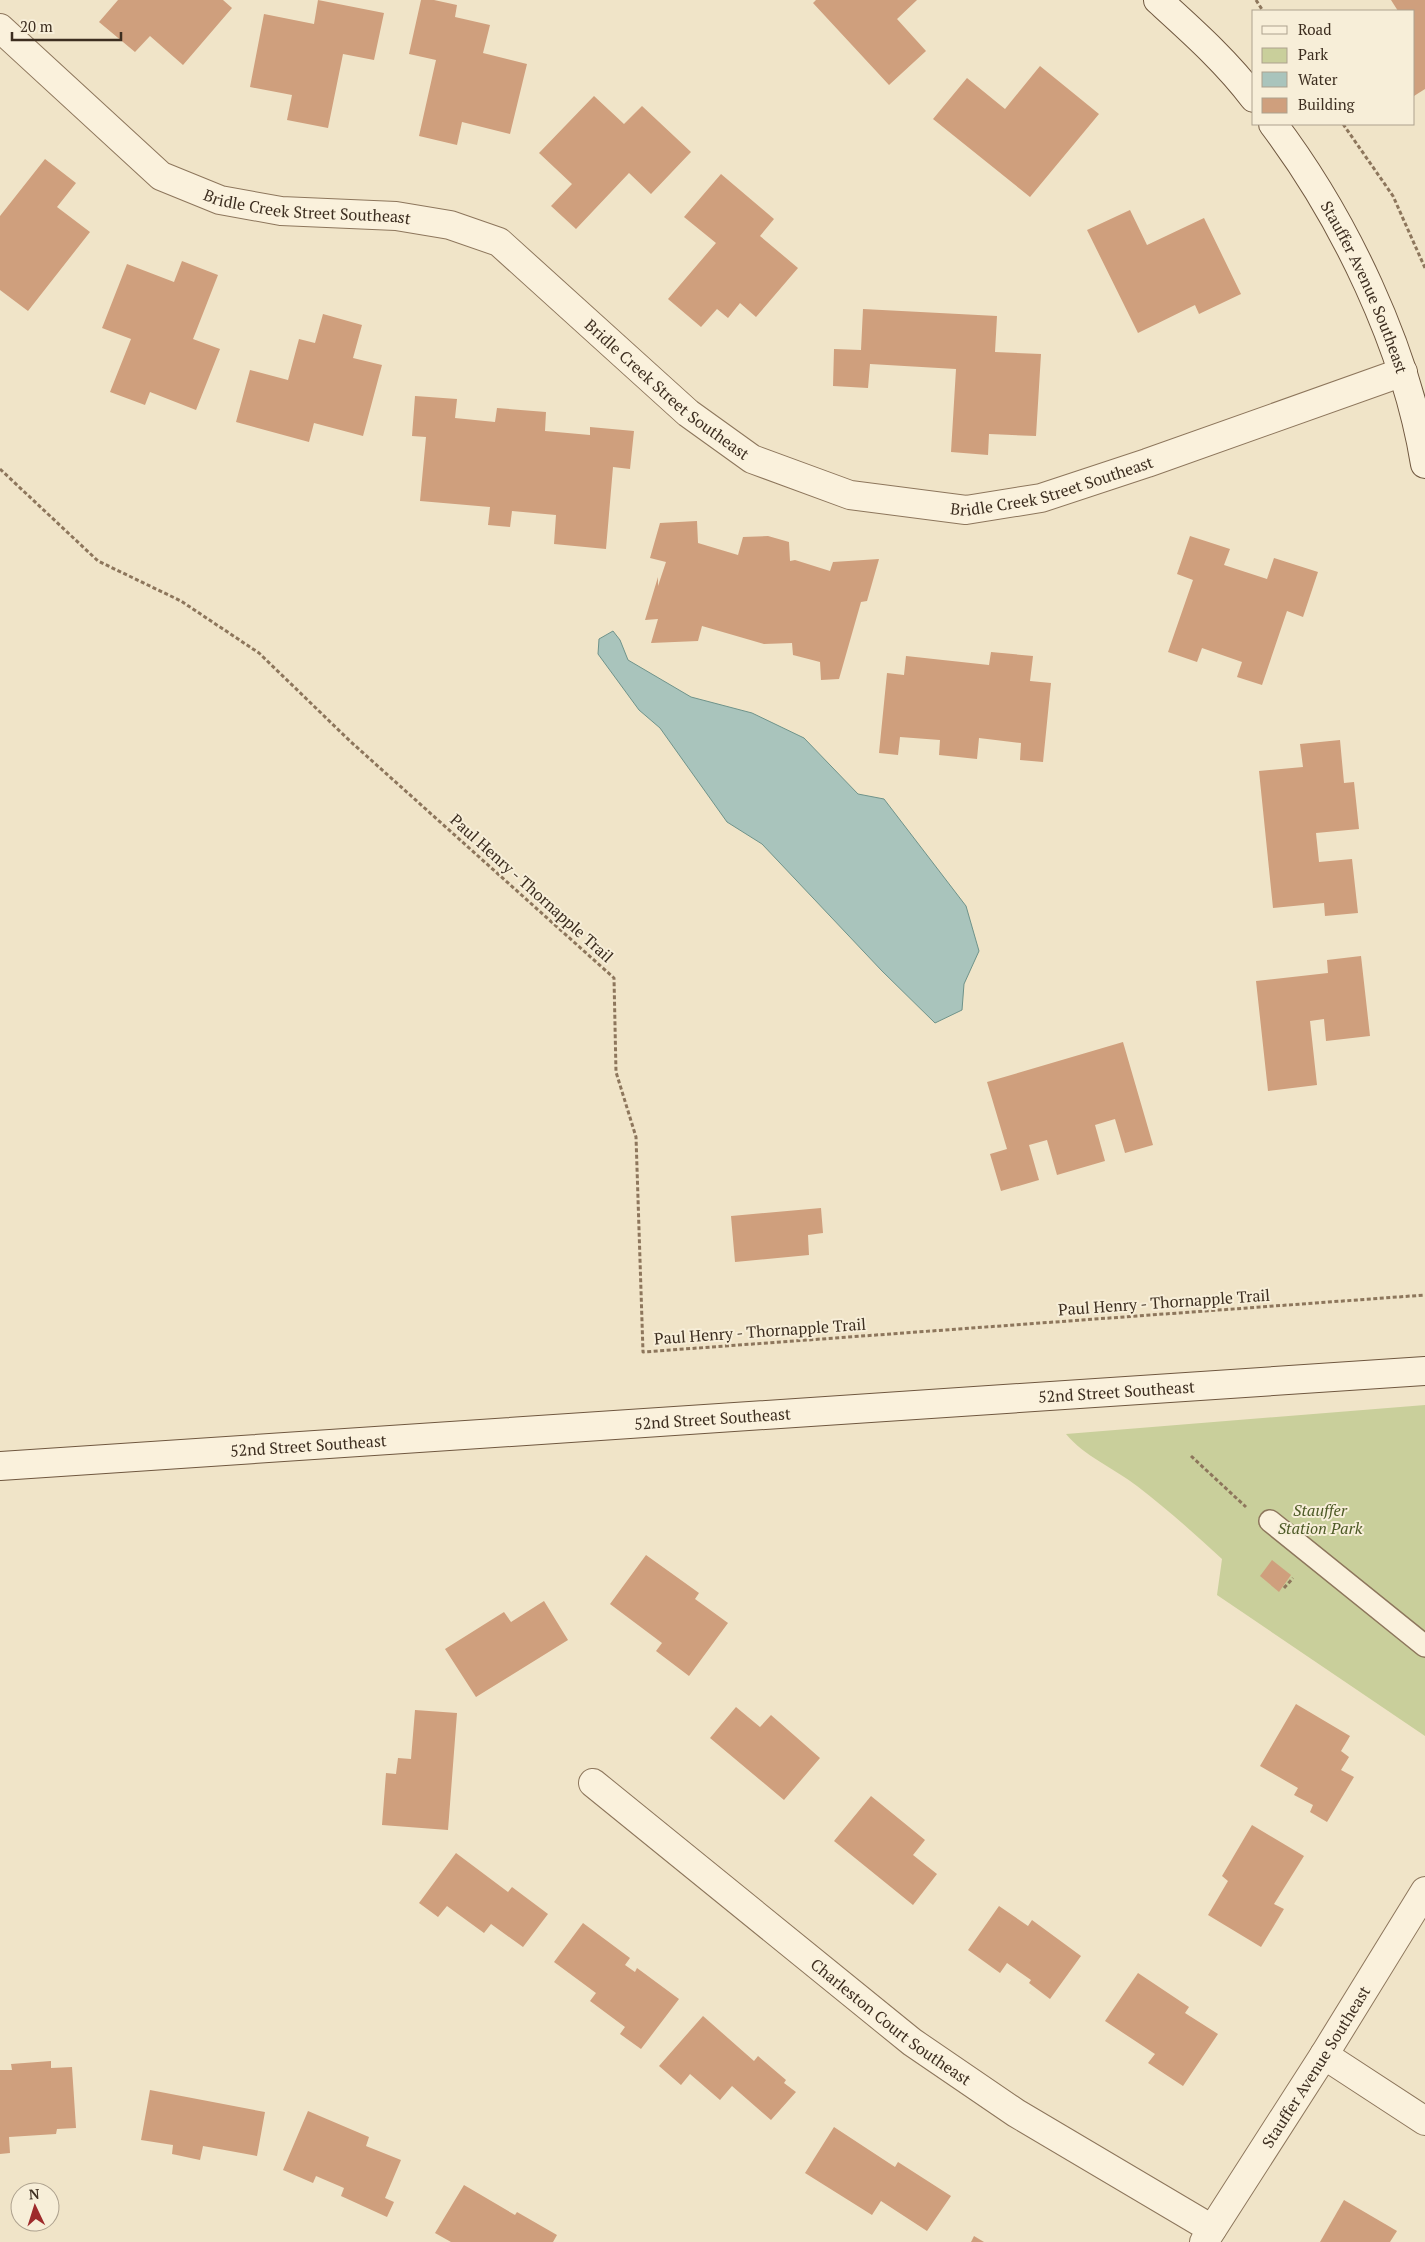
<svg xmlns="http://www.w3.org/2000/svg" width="1425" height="2242" font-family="'PT Serif',serif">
<rect width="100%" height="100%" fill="#f0e4c8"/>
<!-- green -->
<path fill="#c9cf9b" d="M1425,1405V1736L1217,1595L1222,1559C1195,1534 1167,1509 1137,1486C1114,1468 1084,1456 1066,1434Z"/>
<!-- water -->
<path fill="#a9c4bc" stroke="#6f938a" d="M613,631L620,640L628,660L691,697L752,713L804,738L858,794L884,799L966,906L979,951L964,984L962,1010L935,1023L882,971L762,844L727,822L660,728L639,710L598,654L599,639Z"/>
<!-- building -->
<g fill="#cf9f7d">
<path d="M118,0H223L232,8L183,65L150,36L135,52L99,22Z"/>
<path d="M318,0L384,13L374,60L343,54L328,128L287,120L292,95L250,87L264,14L314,24Z"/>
<path d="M421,0H434L457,5L455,17L490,25L483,53L527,64L510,134L462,122L457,145L419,136L436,60L409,54Z"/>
<path d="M816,0H917L897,19L926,51L889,85L813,3Z"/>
<path d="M1391,0H1425V89L1414,96V11H1398Z"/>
<path d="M1040,66L1099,114L1030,197L933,119L967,78L1005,109Z"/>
<path d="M594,96L624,124L642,106L691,152L651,194L629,173L576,229L551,206L572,184L539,153Z"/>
<path d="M45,159L76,183L57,207L90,232L28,311L0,290V216Z"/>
<path d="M721,174L774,219L760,236L798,268L756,317L740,303L728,318L717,309L701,327L668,299L716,243L684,217Z"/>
<path d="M1130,210L1147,245L1204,218L1241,294L1199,314L1195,305L1138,333L1087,230Z"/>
<path d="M182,261L218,275L193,339L220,349L196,410L150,392L145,405L110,392L131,339L102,328L127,264L174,282Z"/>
<path d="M863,309L997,316L995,352L1041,354L1036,436L989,434L988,455L951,452L956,369L870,364L868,388L833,386L834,349L861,350Z"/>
<path d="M323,314L362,325L353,358L382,365L363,436L314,423L309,442L236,422L250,370L288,380L299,339L315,343Z"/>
<path d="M415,396L457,399L455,418L495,422L497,408L546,412L545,431L590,435V427L634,431L630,469L613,467L606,549L554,544L556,515L512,511L510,527L488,525L490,507L420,501L426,437L412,436Z"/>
<path d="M697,521L698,543L738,555L743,537L768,536L789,542L790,561L795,560L830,571L833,562L879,559L867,601L861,602L839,679L821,680L820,662L793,655L792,643L764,644L702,626L698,641L651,643L658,619L645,620L658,577V586L666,562L650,558L660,523Z"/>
<path d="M1190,536L1230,549L1224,565L1267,579L1274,558L1318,572L1303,617L1287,611L1262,685L1237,677L1242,662L1202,648L1197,662L1168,652L1193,580L1177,574Z"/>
<path d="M991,652L1033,656L1030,681L1051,683L1043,762L1020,760L1021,743L979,738L977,759L939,755L940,740L900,737L898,755L879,753L887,673L904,675L906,656L989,665Z"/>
<path d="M1340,740L1344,783L1354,782L1359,829L1316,833L1319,862L1352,859L1358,913L1325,916L1324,903L1273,908L1259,771L1303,767L1300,744Z"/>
<path d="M1361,956L1370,1036L1326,1041L1324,1019L1310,1021L1317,1085L1268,1091L1256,981L1328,973L1327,960Z"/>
<path d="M1123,1042L1153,1145L1125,1153L1115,1119L1095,1125L1105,1161L1057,1175L1047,1140L1029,1145L1039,1180L1001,1191L990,1154L1007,1149L987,1082Z"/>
<path d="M821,1208L823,1233L808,1235L809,1255L735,1262L731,1216Z"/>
<path d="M646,1555L699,1593L695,1599L728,1623L689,1676L656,1651L662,1643L610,1604Z"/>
<path d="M1272,1560L1291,1575L1279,1592L1260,1576Z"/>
<path d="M544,1601L568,1640L476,1697L445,1649L504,1612L511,1622Z"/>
<path d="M1296,1704L1350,1736L1341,1751L1349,1757L1341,1770L1354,1777L1327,1822L1310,1812L1313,1805L1294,1795L1298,1788L1260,1766Z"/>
<path d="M736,1707L760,1727L771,1715L820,1758L784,1800L710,1738Z"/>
<path d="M415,1710L457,1713L448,1830L382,1825L386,1773L396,1774L398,1758L411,1759Z"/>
<path d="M871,1796L925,1840L913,1855L937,1874L913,1905L834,1841Z"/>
<path d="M1252,1825L1304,1856L1274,1904L1284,1909L1261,1947L1208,1915L1228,1881L1222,1876Z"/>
<path d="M456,1853L508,1892L512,1887L548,1914L523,1947L491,1924L484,1933L447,1906L438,1917L419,1903Z"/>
<path d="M999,1906L1028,1926L1032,1920L1081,1956L1050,1999L1029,1983L1031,1980L1007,1963L1000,1973L968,1950Z"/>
<path d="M583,1923L630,1958L625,1965L635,1972L637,1968L679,1999L641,2049L620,2034L625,2027L590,2001L596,1993L554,1962Z"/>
<path d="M1138,1973L1189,2007L1185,2013L1218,2034L1183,2086L1148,2063L1155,2054L1105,2021Z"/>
<path d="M703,2016L754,2061L758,2056L786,2080L784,2083L796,2092L771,2120L732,2086L720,2100L690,2074L681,2085L659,2066Z"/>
<path d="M51,2061V2068L72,2067L76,2128L57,2129L56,2134L9,2137L10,2153L0,2154V2070H12L11,2064Z"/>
<path d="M150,2090L265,2112L257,2156L203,2146L200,2160L172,2154L173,2145L141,2140Z"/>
<path d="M308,2111L369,2137L366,2146L401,2160L385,2198L394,2202L387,2217L341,2196L344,2188L316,2176L313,2183L283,2170Z"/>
<path d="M834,2127L895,2167L898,2162L951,2196L927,2231L881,2201L872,2215L805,2173Z"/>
<path d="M464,2185L515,2215L517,2212L557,2235L553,2242H451L435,2233Z"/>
<path d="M1344,2200L1397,2231L1390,2242H1320Z"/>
<path d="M974,2236L984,2242H971Z"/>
</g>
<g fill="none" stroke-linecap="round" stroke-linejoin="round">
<defs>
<path id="lane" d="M1270,1521L1425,1646"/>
<g id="street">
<path id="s1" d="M0,28L161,176L220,200L281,211L396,216L450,225L499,242L688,413L752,459L850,495L966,510L1041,498L1147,463L1403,372"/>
<path id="s2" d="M593,1783L912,2042L1016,2113L1212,2229"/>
<path d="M1324,2055L1425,2121"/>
<path id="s3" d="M1204,2242L1324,2055L1425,1891"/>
</g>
<g id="secondary">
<path d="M1158,0C1192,31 1226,61 1254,98"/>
<path id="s4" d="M1273,124C1344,218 1406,347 1425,464"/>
<path id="s5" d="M0,1466L1425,1371"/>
</g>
</defs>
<!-- lane casing -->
<use href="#lane" stroke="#8d765c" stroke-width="24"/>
<!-- street casing -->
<use href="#street" stroke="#8d765c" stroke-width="30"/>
<!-- secondary casing -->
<use href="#secondary" stroke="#6f573f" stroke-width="30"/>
<!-- path -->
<g stroke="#8d765c" stroke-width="3" stroke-dasharray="4 2.5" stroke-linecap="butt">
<path d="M1256,0L1263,11"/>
<path d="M1343,124L1393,196L1425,268"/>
<path d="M0,469L98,561L181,601L259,653L351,742L614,978L616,1072L636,1137L643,1352L1425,1295"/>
<path d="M1191,1456L1246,1507"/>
<path d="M1284,1588L1293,1578"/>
</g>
<!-- lane -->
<use href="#lane" stroke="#faf1dc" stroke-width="21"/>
<!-- street -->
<use href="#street" stroke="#faf1dc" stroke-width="28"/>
<!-- secondary -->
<use href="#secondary" stroke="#faf1dc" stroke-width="28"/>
</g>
<g text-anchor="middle" stroke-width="4" stroke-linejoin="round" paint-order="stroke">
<!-- street labels -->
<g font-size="16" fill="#3d2e20" stroke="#f7eed8">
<text dy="6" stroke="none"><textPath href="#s1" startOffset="370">Bridle Creek Street Southeast</textPath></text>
<text dy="6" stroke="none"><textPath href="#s4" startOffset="188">Stauffer Avenue Southeast</textPath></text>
<text dy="6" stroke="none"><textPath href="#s1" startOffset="790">Bridle Creek Street Southeast</textPath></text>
<text dy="6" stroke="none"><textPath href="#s1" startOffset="1210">Bridle Creek Street Southeast</textPath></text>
<text transform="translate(532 888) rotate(42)" y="6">Paul Henry - Thornapple Trail</text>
<text transform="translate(1164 1302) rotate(-4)" y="6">Paul Henry - Thornapple Trail</text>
<text transform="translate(760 1331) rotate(-4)" y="6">Paul Henry - Thornapple Trail</text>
<text dy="6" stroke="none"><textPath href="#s5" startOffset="1119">52nd Street Southeast</textPath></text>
<text dy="6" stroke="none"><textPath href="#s5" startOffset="714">52nd Street Southeast</textPath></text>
<text dy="6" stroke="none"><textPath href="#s5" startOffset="309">52nd Street Southeast</textPath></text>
<text dy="6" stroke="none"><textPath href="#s2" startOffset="382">Charleston Court Southeast</textPath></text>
<text dy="6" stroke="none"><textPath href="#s3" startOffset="208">Stauffer Avenue Southeast</textPath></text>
</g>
<!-- park labels -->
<g font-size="16" font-style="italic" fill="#4d5a26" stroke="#f7eed8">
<text x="1320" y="1516">Stauffer<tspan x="1320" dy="18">Station Park</tspan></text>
</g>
</g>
<!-- legend -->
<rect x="1252" y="10" width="162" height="115" fill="#f7eed8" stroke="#ada18e"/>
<rect x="1262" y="26" width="25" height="8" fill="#faf1dc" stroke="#ada18e"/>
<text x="1298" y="35" font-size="15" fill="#3d2e20">Road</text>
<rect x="1262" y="48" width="25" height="15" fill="#c9cf9b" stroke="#ada18e"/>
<text x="1298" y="60" font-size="15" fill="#3d2e20">Park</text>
<rect x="1262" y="72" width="25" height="15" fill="#a9c4bc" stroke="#ada18e"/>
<text x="1298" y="85" font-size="15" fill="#3d2e20">Water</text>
<rect x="1262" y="98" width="25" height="15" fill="#cf9f7d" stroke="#ada18e"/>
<text x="1298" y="110" font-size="15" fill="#3d2e20">Building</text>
<!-- north arrow -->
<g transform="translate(35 2207) rotate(356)"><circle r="24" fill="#f7eed8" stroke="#ada18e"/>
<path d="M0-4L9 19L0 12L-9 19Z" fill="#9e2a2b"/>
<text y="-8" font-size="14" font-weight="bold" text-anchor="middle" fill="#3d2e20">N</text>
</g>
<!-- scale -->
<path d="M12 32v8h109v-8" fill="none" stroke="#3d2e20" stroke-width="2.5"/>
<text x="20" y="32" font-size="15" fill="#3d2e20" stroke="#f7eed8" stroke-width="4" paint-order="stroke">20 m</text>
</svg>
